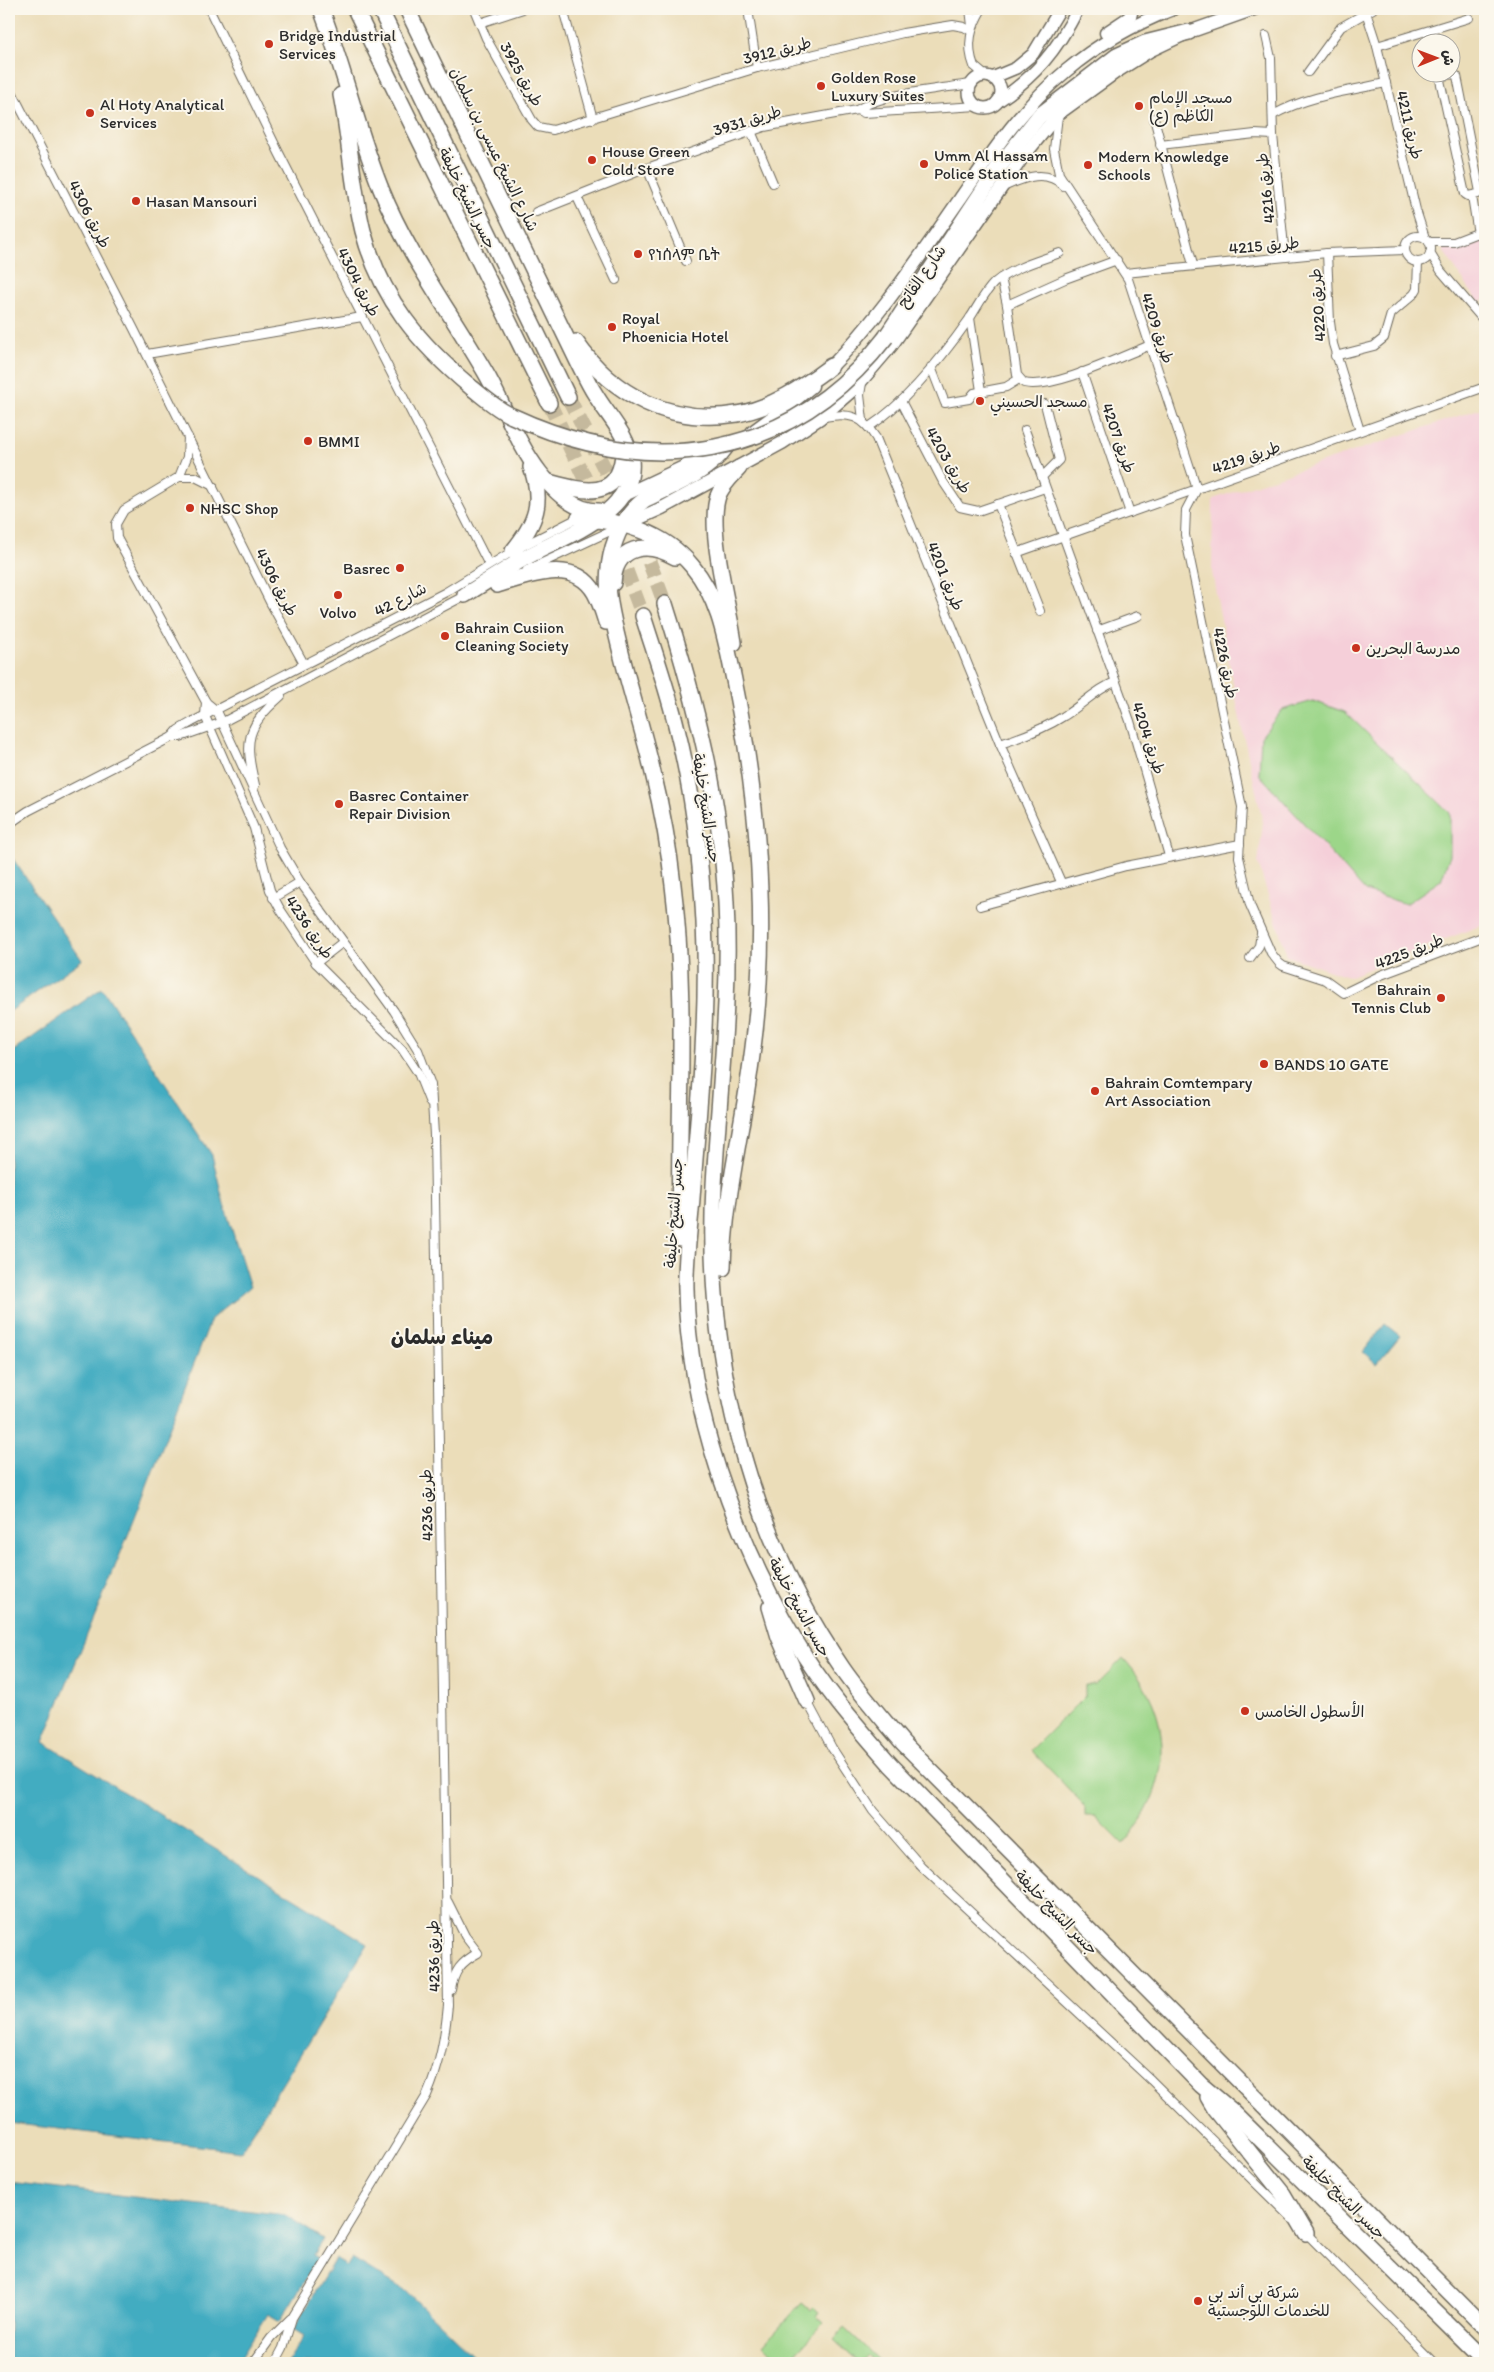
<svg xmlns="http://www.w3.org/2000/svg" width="1494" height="2372" font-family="Itim,'Playpen Sans Arabic','Noto Sans Ethiopic',sans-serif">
<rect width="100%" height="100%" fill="#fbf7ec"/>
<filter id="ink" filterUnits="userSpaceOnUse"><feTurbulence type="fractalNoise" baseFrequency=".02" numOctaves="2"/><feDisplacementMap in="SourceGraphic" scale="10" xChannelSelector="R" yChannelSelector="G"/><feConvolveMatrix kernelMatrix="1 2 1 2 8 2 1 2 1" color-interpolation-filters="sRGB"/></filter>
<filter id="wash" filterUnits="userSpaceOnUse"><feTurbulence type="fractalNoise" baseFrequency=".0096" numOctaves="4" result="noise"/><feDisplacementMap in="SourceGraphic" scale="20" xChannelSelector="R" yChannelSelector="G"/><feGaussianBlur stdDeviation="1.12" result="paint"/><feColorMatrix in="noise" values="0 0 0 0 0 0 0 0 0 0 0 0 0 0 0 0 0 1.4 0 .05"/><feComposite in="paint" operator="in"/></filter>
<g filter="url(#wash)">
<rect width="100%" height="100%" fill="#ebddb9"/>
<!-- built -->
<g fill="#f5cfd9">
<path d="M1485,233V299L1478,302L1442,249Z"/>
<path d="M1485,407V924L1348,977L1287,956L1258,863L1263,822L1241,725L1212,572L1213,499Z"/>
</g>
<!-- green -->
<g fill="#9cd689" stroke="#64805a">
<path d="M1313,701L1345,712L1450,813V855L1441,880L1406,904L1365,891L1259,774L1261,737L1282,710Z"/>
<path d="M1123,1658C1176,1715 1174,1786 1123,1844L1095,1816H1085V1806L1031,1750L1085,1696V1685H1096Z"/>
<path d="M802,2303L810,2310L813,2307L819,2312L816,2316L824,2323L786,2363H782L777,2358L774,2361L768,2356L770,2352L763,2345Z"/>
<path d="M845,2328L882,2363H876L867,2355L859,2363L834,2340Z"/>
</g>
<!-- water -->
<g fill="#42acc1" stroke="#366c76">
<path d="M9,853L82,960L9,1012Z"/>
<path d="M102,988L212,1155L224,1204L250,1287L211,1319L135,1518L43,1742L368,1944L241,2151L9,2123V1054Z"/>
<path d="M1385,1324L1400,1336L1377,1364L1363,1352Z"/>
<path d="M9,2182L285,2215L323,2239L313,2255L318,2259L280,2321L268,2314L237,2363H9Z"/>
<path d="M352,2258L406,2291L481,2363H287L304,2336L293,2329L335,2259L347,2266Z"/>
</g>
</g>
<g filter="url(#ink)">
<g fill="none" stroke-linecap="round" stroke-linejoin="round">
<!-- highway-tunnel -->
<g stroke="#c5b99d" stroke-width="15" stroke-dasharray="15 8" stroke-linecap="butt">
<path d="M568,397L641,540L665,604"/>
<path d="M549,403L605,521"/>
<path d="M618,549L643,616"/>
</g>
<defs>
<g id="street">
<path d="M209,9L279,153L489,565"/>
<path d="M474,9L486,38L532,120L538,127L553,130L757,68L903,33L953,25L964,27L971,31"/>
<path d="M563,9L593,119"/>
<path d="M748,9L757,68"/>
<path d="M970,9L972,26"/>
<path d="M982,9C971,27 966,45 974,66L986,76"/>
<path d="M1365,9L1377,46L1416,210L1425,238"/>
<path d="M480,23L523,9"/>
<path d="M1266,36L1271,58L1273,135L1285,257"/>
<path d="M1377,46L1469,18"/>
<path d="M1308,72L1341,27L1373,9"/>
<path d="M1453,74L1457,76L1480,192L1478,194L1468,196L1465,194L1440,80L1442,76Z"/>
<path d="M9,86L134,329L270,602L304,664"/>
<path d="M857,110L864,113L978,106"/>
<path d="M1273,115C1307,96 1348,91 1386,83"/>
<path d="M1058,116L1054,149L1059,174L1128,279L1197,489"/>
<path d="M1154,118L1193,265"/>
<path d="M751,131L773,183"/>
<path d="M1160,145L1255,134L1273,135"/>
<path d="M647,168L686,261"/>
<path d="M1003,187C1024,178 1045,168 1064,186"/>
<path d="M1472,196L1478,234"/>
<path d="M577,197L616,280"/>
<path d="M536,212L647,168L764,127L857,110C882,93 940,89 971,84"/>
<circle cx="1418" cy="249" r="13"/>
<path d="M1429,242H1454L1485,230"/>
<path d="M1327,253L1330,322L1333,344L1360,431"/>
<path d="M1430,253L1441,271L1485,322"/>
<path d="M1125,273L1327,253L1405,250"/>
<path d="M1001,278L1007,305L1017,375L1024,383C1052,390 1120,357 1148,346"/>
<path d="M1007,305L1065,279L1117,260"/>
<path d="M970,318L981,391"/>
<path d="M147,354L362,317"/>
<path d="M1335,356L1374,346L1384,338L1391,314L1414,294L1417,289L1418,262"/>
<path d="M931,367L945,403L969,399L974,393L1006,387L1019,379"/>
<path d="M1082,372L1130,513"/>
<path d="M862,383L860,395L863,420"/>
<path d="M901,401L942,480L960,507L978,511L1045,488"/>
<path d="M824,417C850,412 862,416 876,438L1000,744L1061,882"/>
<path d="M869,427C907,402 944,355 970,318C978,306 984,293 994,283C1012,268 1038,261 1060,253"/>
<path d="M1025,430L1130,721L1169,856"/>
<path d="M179,477L187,457L188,437"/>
<path d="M1042,477L1059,460L1045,404"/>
<path d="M213,486L195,477H179L124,510L116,524L117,538L206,702L217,711L280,848L300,882L394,1011L418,1050L431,1085L434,1135L448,2005C445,2037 440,2065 427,2095L292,2318L283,2348L275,2363"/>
<path d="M1197,489L1186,510L1185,535L1242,807L1239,857L1250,905L1271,953L1279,963L1283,966L1326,980L1344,993L1381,975L1485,936"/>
<path d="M998,504L1040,611"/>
<path d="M1016,553L1485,387"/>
<path d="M527,570L619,527"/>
<path d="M1097,631L1138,616"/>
<path d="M206,702L205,716L254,828L270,890L280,909L316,963L402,1049L418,1073L430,1103"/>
<path d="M172,737H180L223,722L466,595"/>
<path d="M1000,744C1022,737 1044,729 1064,716C1082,705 1095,690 1115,682"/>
<path d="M255,785C244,740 246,727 281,696"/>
<path d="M9,824L28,811L172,737L178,730L192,722L446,592L513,551L580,517"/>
<path d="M273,898L300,882"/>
<path d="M980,906L1126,866L1240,844"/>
<path d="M1250,958L1259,946L1261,933"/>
<path d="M316,963L343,942"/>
<path d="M807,1701L832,1748L873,1811L921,1866L1151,2080L1292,2219"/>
<path d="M448,1902L465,1936L478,1953C461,1962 454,1971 451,1990"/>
<path d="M1305,2232L1435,2363"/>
<path d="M253,2363L271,2338L290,2319"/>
</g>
<g id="secondary">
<circle cx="985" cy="92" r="16"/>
<path d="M992,78L1016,68L1033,54L1060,9"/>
<path d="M997,102C1036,76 1057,50 1078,9"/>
</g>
<g id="primary">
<path d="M1106,33L1130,17L1132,9"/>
<path d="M826,372C878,320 918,259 960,199C991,154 1022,107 1066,71C1097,45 1134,24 1173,9"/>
<path d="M752,432L789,405L812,386"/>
<path d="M618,498L722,449"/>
<path d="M624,525L662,508L782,443L820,418L856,387L891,346L1022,158L1058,114L1116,72L1151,50L1189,32L1254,9"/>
</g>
<g id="highway">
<path d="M321,9C344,67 357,130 381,189C408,256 452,314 488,377C505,408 518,445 540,473C554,491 575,512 599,511"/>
<path d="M355,9L549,403"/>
<path d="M380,9L568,397"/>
<path d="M407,9L579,364C584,374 589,385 595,394C607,415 628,435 631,460C637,515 560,537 523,559C503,571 484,583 465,595"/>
<path d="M341,95C350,140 352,186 363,231C381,299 419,344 472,388"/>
<path d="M886,337L998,168L1039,116L1117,56L1145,43L1189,32"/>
<path d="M576,342C613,396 671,425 737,414C772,408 803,387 831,366"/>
<path d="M549,482C582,491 618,502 623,455"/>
<path d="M579,518C622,521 664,532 692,566C719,598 726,641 734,680C754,779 765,882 759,983C757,1021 752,1059 746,1096C737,1153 724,1210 723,1268"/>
<path d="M513,551C536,523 544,502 531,467"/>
<path d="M613,583C615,545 647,541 675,557"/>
<path d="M497,585C528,576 574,556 595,593C600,602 603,612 606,622"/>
<path d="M665,604C696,702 721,800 726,903C731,997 719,1091 714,1185C705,1355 745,1527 843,1669C861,1695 883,1719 903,1743L1485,2328"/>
<path d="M643,616C654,651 666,685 675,721C694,794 703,873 705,949C707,1032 698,1116 692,1198C690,1228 685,1259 686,1289C688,1409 735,1538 795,1640C821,1685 857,1726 891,1765L1201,2085L1232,2111L1485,2361"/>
<path d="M734,643C729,606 707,529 718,496C722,485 732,476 739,468"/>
<path d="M680,1239C677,1121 688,1003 673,885C669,848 662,810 653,773C640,716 620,661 610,603C604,567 613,524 644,500C672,486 708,473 726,447"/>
<path d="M770,1607L779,1637L807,1701"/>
<path d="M1208,2097L1215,2109L1283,2194L1306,2233"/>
</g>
</defs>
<!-- street casing -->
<use href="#street" stroke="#6e695d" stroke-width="10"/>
<!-- secondary casing -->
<use href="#secondary" stroke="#6e695d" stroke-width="14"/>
<!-- primary casing -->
<use href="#primary" stroke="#6e695d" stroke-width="15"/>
<!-- highway casing -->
<use href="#highway" stroke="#6e695d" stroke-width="18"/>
<!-- street -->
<use href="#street" stroke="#fff" stroke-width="8"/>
<!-- secondary -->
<use href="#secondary" stroke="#fff" stroke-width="11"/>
<!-- primary -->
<use href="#primary" stroke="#fff" stroke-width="12"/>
<!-- highway -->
<use href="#highway" stroke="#fff" stroke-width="15"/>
<defs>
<path id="highway-bridge" d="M472,388C485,398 498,410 512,416C650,480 790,461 886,337"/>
</defs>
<!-- highway-bridge casing -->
<use href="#highway-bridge" stroke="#6e695d" stroke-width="18" stroke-linecap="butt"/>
<!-- highway-bridge -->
<use href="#highway-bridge" stroke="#fff" stroke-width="15"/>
</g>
</g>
<!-- markers -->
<g fill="#c8321e" stroke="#fbf7ec" stroke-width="2">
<circle cx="269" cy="44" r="5"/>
<circle cx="821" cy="86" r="5"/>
<circle cx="1139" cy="106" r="5"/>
<circle cx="90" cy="113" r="5"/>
<circle cx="592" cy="160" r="5"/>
<circle cx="924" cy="164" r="5"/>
<circle cx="1088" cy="165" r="5"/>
<circle cx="136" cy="201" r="5"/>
<circle cx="638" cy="254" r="5"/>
<circle cx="612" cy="327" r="5"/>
<circle cx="980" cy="401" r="5"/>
<circle cx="308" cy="441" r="5"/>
<circle cx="190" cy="508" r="5"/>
<circle cx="400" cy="568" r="5"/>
<circle cx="338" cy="595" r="5"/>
<circle cx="445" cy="636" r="5"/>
<circle cx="1356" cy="648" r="5"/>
<circle cx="339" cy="804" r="5"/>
<circle cx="1441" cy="998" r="5"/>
<circle cx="1264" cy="1064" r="5"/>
<circle cx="1095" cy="1091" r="5"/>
<circle cx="1245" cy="1711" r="5"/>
<circle cx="1198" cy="2301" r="5"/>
</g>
<g text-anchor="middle" stroke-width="4" stroke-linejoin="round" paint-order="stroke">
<!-- poi labels -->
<g font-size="16" fill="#2b2b2b" stroke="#fbf7ec" text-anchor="start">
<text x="279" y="41">Bridge Industrial<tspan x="279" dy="18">Services</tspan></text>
<text x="831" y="83">Golden Rose<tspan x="831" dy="18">Luxury Suites</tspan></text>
<text x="1149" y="103">مسجد الإمام<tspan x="1149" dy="18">الكاظم (ع)</tspan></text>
<text x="100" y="110">Al Hoty Analytical<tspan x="100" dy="18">Services</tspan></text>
<text x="602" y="157">House Green<tspan x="602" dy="18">Cold Store</tspan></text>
<text x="934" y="161">Umm Al Hassam<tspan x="934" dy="18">Police Station</tspan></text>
<text x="1098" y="162">Modern Knowledge<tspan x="1098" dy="18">Schools</tspan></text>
<text x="146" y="207">Hasan Mansouri</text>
<text x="648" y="260">የነሰላም ቤት</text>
<text x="622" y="324">Royal<tspan x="622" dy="18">Phoenicia Hotel</tspan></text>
<text x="990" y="407">مسجد الحسيني</text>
<text x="318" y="447">BMMI</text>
<text x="200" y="514">NHSC Shop</text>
<text x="390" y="574" text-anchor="end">Basrec</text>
<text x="338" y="618" text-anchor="middle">Volvo</text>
<text x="455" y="633">Bahrain Cusiion<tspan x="455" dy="18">Cleaning Society</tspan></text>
<text x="1366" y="654">مدرسة البحرين</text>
<text x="349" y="801">Basrec Container<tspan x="349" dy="18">Repair Division</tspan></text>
<text x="1431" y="995" text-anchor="end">Bahrain<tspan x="1431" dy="18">Tennis Club</tspan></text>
<text x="1274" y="1070">BANDS 10 GATE</text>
<text x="1105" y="1088">Bahrain Comtempary<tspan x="1105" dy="18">Art Association</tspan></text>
<text x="1255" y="1717">الأسطول الخامس</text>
<text x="1208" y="2298">شركة بي أند بي<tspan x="1208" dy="18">للخدمات اللوجستية</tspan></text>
</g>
<!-- street labels -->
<g font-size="16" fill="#2b2b2b" stroke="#fbf7ec">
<text transform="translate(777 50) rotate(-14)" y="6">طريق 3912</text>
<text transform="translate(522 74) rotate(61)" y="6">طريق 3925</text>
<text transform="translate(747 120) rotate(-17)" y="6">طريق 3931</text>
<text transform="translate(1410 125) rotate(77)" y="6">طريق 4211</text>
<text transform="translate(495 149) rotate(64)" y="6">شارع الشيخ عيسى بن سلمان</text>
<text transform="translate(1265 188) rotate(-96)" y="6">طريق 4216</text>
<text transform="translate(468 198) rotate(64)" y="6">جسر الشيخ خليفة</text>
<text transform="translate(90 214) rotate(63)" y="6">طريق 4306</text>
<text transform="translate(1264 245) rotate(-5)" y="6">طريق 4215</text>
<text transform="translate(921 276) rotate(-55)" y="6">شارع الفاتح</text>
<text transform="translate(359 282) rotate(63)" y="6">طريق 4304</text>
<text transform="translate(1317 305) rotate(-94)" y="6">طريق 4220</text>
<text transform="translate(1158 328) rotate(72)" y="6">طريق 4209</text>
<text transform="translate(1119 438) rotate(71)" y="6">طريق 4207</text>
<text transform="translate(1246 457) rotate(-19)" y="6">طريق 4219</text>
<text transform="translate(949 460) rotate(60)" y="6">طريق 4203</text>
<text transform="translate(946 576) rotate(68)" y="6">طريق 4201</text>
<text transform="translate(277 582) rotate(63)" y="6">طريق 4306</text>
<text transform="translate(400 599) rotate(-27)" y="6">شارع 42</text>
<text transform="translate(1226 663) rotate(78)" y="6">طريق 4226</text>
<text transform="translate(1149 738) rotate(72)" y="6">طريق 4204</text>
<text transform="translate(707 808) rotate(81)" y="6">جسر الشيخ خليفة</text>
<text transform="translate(310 927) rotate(56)" y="6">طريق 4236</text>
<text transform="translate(1409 951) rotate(-21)" y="6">طريق 4225</text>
<text transform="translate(673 1213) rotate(-86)" y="6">جسر الشيخ خليفة</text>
<text transform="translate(426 1505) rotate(-91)" y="6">طريق 4236</text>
<text transform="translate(800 1607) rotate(61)" y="6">جسر الشيخ خليفة</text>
<text transform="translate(1057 1912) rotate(46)" y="6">جسر الشيخ خليفة</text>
<text transform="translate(433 1956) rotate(-91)" y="6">طريق 4236</text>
<text transform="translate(1344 2197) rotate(45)" y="6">جسر الشيخ خليفة</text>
</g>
<!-- district labels -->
<g font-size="21" font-weight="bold" fill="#2b2b2b" stroke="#fbf7ec">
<text x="442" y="1344">ميناء سلمان</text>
</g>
</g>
<!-- margin -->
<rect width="1494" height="2372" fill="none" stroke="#fbf7ec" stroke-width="30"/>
<!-- north arrow -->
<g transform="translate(1436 58) rotate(89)"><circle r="24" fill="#fbf7ec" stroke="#a8a59f"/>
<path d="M0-4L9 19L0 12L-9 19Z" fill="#c8321e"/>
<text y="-8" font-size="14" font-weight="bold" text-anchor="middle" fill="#2b2b2b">ش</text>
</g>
</svg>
